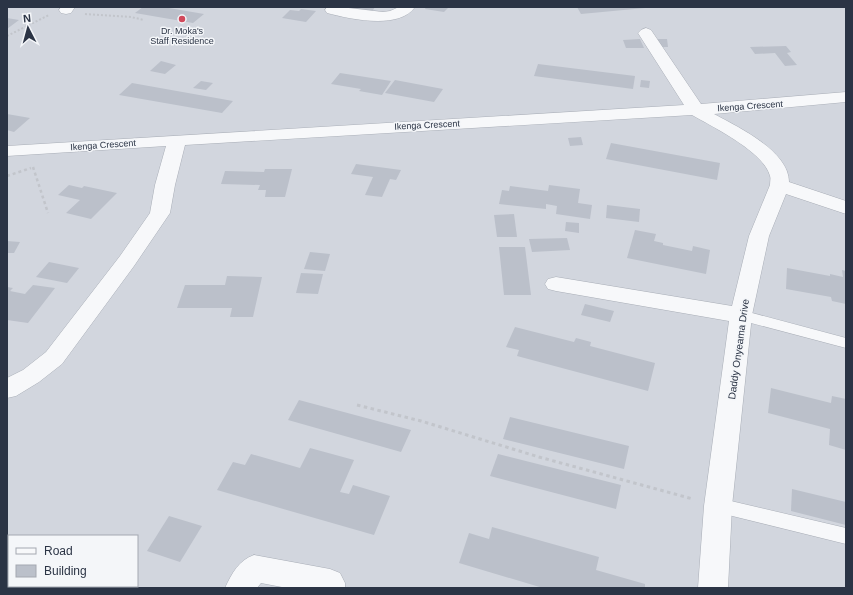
<svg xmlns="http://www.w3.org/2000/svg" width="853" height="595" font-family="Helvetica,sans-serif">
<rect width="100%" height="100%" fill="#e4e7ec"/>
<!-- built -->
<path fill="#d2d6de" fill-rule="evenodd" d="M7,7H846V588H7ZM9,536H137V586H9Z"/>
<!-- building -->
<g fill="#bbc0ca">
<path d="M143,7H163L204,14L193,23L135,13Z"/>
<path d="M340,7H375L371,13Z"/>
<path d="M426,7H449L444,12L425,9Z"/>
<path d="M577,7H644L645,8L581,14Z"/>
<path d="M301,9L316,11L306,22L282,18L290,10L299,11Z"/>
<path d="M7,18L19,20L7,29Z"/>
<path d="M640,39L644,48H626L623,40Z"/>
<path d="M656,39H667L668,47H657Z"/>
<path d="M786,46L791,52L787,53L797,65L785,66L775,53L755,54L750,47Z"/>
<path d="M161,61L176,65L165,74L150,71Z"/>
<path d="M538,64L635,76L633,89L534,76Z"/>
<path d="M340,73L391,81L382,95L359,91L361,89L331,84Z"/>
<path d="M395,80L443,89L434,102L385,93Z"/>
<path d="M641,80L650,81L649,88L640,87Z"/>
<path d="M201,81L213,83L206,90L193,88Z"/>
<path d="M132,83L233,101L222,113L119,95Z"/>
<path d="M7,114L30,118L14,132L7,130Z"/>
<path d="M581,137L583,145L570,146L568,138Z"/>
<path d="M611,143L720,163L717,180L606,159Z"/>
<path d="M356,164L401,170L396,180L390,179L382,197L365,195L373,177L351,174Z"/>
<path d="M265,169H292L285,197H265L266,190H258L260,185L221,184L225,171L264,172Z"/>
<path d="M69,185L82,188L84,186L117,193L91,219L66,213L80,200L58,195Z"/>
<path d="M549,185L580,189L578,203L592,205L590,219L556,214L557,206L546,204V209L499,204L502,190L509,191L510,186L548,191Z"/>
<path d="M607,205L640,209L639,222L606,218Z"/>
<path d="M514,214L517,237H497L494,215Z"/>
<path d="M566,222L579,223V233L565,231Z"/>
<path d="M635,230L656,234L654,241L663,243V245L692,251L693,246L710,250L706,274L627,258Z"/>
<path d="M567,238L570,250L532,252L529,239Z"/>
<path d="M7,241L20,242L14,253H7Z"/>
<path d="M499,247H525L531,295H504Z"/>
<path d="M310,252L330,254L325,271L304,269Z"/>
<path d="M49,262L79,268L67,283L36,277Z"/>
<path d="M787,268L830,276V274L843,277L842,270L846,271V304L832,301L831,297L786,289Z"/>
<path d="M301,273L323,274L318,294L296,293Z"/>
<path d="M227,276L262,277L253,317H230L232,308H177L185,285H225Z"/>
<path d="M33,285L55,288L28,323L7,320V287L13,288L10,291L25,294Z"/>
<path d="M585,304L614,311L610,322L581,315Z"/>
<path d="M515,327L574,342L576,338L591,342L590,346L655,363L648,391L517,356L519,350L506,347Z"/>
<path d="M771,388L831,403L832,396L846,399V450L829,445L830,429L768,413Z"/>
<path d="M299,400L411,430L401,452L288,420Z"/>
<path d="M510,417L629,446L624,469L503,439Z"/>
<path d="M310,448L354,460L340,492L349,494L353,485L390,496L374,535L217,490L233,462L245,465L251,454L300,468Z"/>
<path d="M498,454L621,485L616,509L490,476Z"/>
<path d="M792,489L846,502V525L791,511Z"/>
<path d="M169,516L202,526L180,562L147,551Z"/>
<path d="M492,527L599,557L596,570L645,584V588H543L459,563L469,533L489,539Z"/>
</g>
<g fill="none" stroke-linecap="round" stroke-linejoin="round">
<defs>
<g id="lane">
<path d="M741,310L846,338V348L736,319L734,315L736,311Z"/>
<path d="M718,498L846,528V544L712,511L709,506L712,501Z"/>
</g>
<g id="street">
<path d="M61,7H75L71,13L66,14L61,13L59,10Z"/>
<path d="M327,7H340L383,12L390,11L399,7H415C399,30 350,19 327,13L325,10Z"/>
<path d="M646,28L651,30L701,104L846,92V102L714,114C738,127 789,151 789,182L846,201V214L786,194L769,236L752,315L732,506L728,588H698L704,506L729,321L556,291L548,289L545,284L548,279L556,277L732,306L749,236L770,185C770,182 771,178 770,176C764,152 713,127 692,115L185,145L175,185L170,213L134,266L62,364L39,382L16,396L7,398V378L23,370L46,352L120,256L150,213L155,185L166,146L7,156V146L684,105L638,33L641,30Z"/>
<path d="M254,555L330,569L340,573L345,583V588H287L261,583L257,588H225C232,573 239,560 254,555Z"/>
</g>
</defs>
<!-- lane casing -->
<use href="#lane" stroke="#a9aeb7" stroke-width="1"/>
<!-- street casing -->
<use href="#street" stroke="#a9aeb7" stroke-width="1"/>
<!-- path-far2 -->
<g stroke="#c2c5cb" stroke-width="2" stroke-dasharray="2 2" stroke-linecap="butt">
<path d="M85,14L131,17L144,20"/>
<path d="M7,36L49,15"/>
</g>
<!-- path-far1 -->
<g stroke="#c2c5cb" stroke-width="2.5" stroke-dasharray="3 3" stroke-linecap="butt">
<path d="M33,167L48,213"/>
<path d="M7,176L31,168"/>
</g>
<!-- path -->
<path stroke="#c2c5cb" stroke-width="3" stroke-dasharray="3.5 3.5" stroke-linecap="butt" d="M357,405L421,421L539,457L693,499"/>
<!-- lane -->
<use href="#lane" fill="#f7f8fa" fill-rule="evenodd"/>
<!-- street -->
<use href="#street" fill="#f7f8fa" fill-rule="evenodd"/>
</g>
<!-- markers -->
<circle fill="#d1495b" stroke="#f4f6f9" stroke-width="1.5" cx="182" cy="19" r="4"/>
<g text-anchor="middle" stroke-width="3" stroke-linejoin="round" paint-order="stroke">
<!-- far-poi labels -->
<g font-size="9" fill="#2b3445" stroke="#f4f6f9">
<text x="182" y="34">Dr. Moka's<tspan x="182" dy="10">Staff Residence</tspan></text>
</g>
<!-- far-street labels -->
<g font-size="9" fill="#2b3445" stroke="#f4f6f9">
<text transform="translate(750 106) rotate(-4)" y="3">Ikenga Crescent</text>
<text transform="translate(427 125) rotate(-3)" y="3">Ikenga Crescent</text>
<text transform="translate(103 145) rotate(-4)" y="3">Ikenga Crescent</text>
</g>
<!-- street labels -->
<g font-size="10" fill="#2b3445" stroke="#f4f6f9">
<text transform="translate(738 349) rotate(-82)" y="4">Daddy Onyeama Drive</text>
</g>
</g>
<!-- border -->
<rect width="853" height="595" fill="none" stroke="#2b3445" stroke-width="16"/>
<!-- legend -->
<rect x="8" y="535" width="130" height="52" fill="#f4f6f9" stroke="#a4a8b1"/>
<rect x="16" y="548" width="20" height="6" fill="#f7f8fa" stroke="#a4a8b1"/>
<text x="44" y="555" font-size="12" fill="#2b3445">Road</text>
<rect x="16" y="565" width="20" height="12" fill="#bbc0ca" stroke="#a4a8b1"/>
<text x="44" y="575" font-size="12" fill="#2b3445">Building</text>
<!-- north arrow -->
<g transform="translate(28 28) rotate(354)" stroke="#f4f6f9" stroke-width="3" paint-order="stroke">
<path d="M0-3L7 15L0 10L-7 15Z" fill="#2b3445"/>
<text y="-6" font-size="11" font-weight="bold" text-anchor="middle" fill="#2b3445">N</text>
</g>
</svg>
